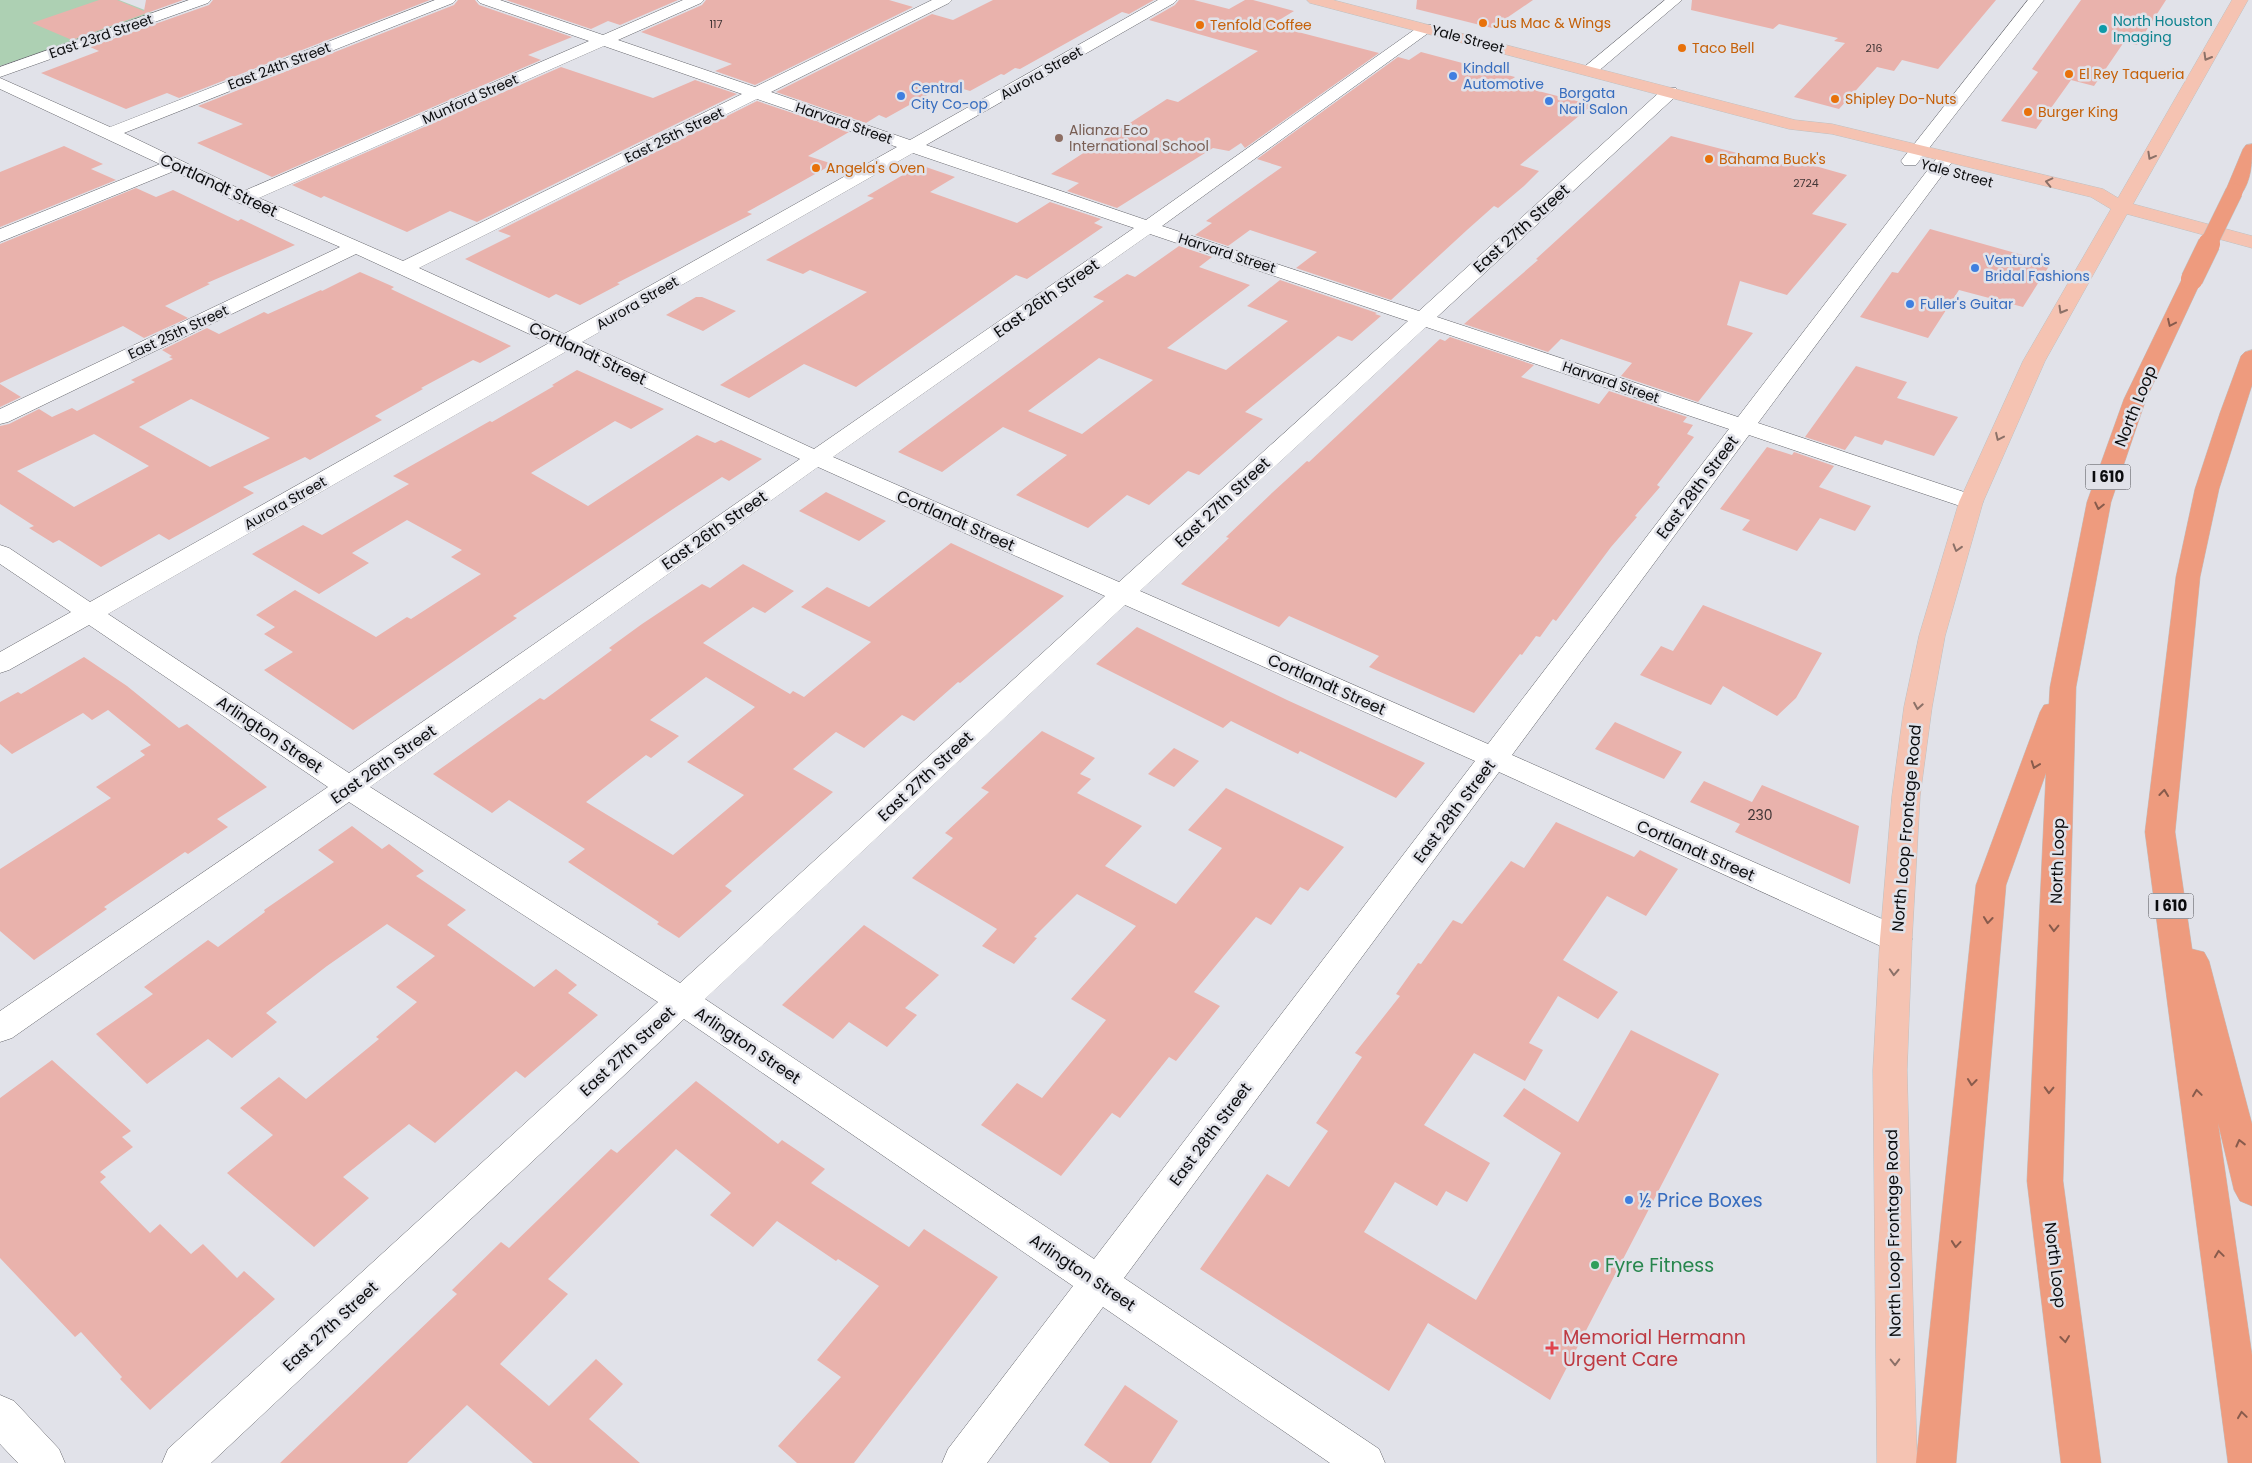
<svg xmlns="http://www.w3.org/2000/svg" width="2252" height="1463" font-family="Poppins,sans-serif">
<rect width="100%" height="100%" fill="#e1e2e9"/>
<!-- green -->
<path fill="#add0b3" d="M0,0H119L155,14L0,66Z"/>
<!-- building -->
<g fill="#e9b2ac" fill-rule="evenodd">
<path d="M99,0H117L144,11L146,0H183L72,40L32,23Z"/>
<path d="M213,0H430L179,98L167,93L126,109L41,73L99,51L90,47L209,5Z"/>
<path d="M458,0H475L479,5L572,37L528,55L541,60L272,177L197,143L243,124L198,106L454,5Z"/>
<path d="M506,0H678L620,25L608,21L591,29Z"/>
<path d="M706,0H889L913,7L755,85L715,71L732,64L641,32L702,5Z"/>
<path d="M993,0H1154L1129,14L1122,12L1020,69L1015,68L1004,75L1001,74L970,91L947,84L886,118L879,115L866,123L776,92L932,14L953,20Z"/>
<path d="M1179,0H1194L1229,9L1245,0H1253L1294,11L1271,25L1379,53L1245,148L1241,143L1229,151L1213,148L1117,208L1067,191L1079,183L1051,174L1167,99L1178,102L1258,51L1149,20L1175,5Z"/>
<path d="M1417,0H1533L1492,28L1416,9Z"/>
<path d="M1692,0H1996L1938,69L1902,60L1894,71L1877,67L1839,109L1794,97L1845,43L1834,41L1838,38L1779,24L1773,29L1691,10Z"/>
<path d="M2081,0H2166L2137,45L2124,42L2094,86L2071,80L2036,129L2001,121L2038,72L2032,69Z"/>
<path d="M1421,52L1515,77L1508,83L1592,105L1520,165L1539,171L1524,186L1498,208L1494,206L1467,230L1391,300L1296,268L1317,252L1250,230L1228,246L1195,235L1212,223L1206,221L1282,167L1257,159L1398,57L1409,60Z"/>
<path d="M561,67L653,98L695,80L737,94L477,222L450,211L407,232L324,196L321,198L292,185Z"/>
<path d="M757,101L849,132L808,156L833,164L747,212L752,214L617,283L620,284L580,305L556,294L549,298L465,259L511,236L498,231Z"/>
<path d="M1671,136L1788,166L1794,160L1847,175L1812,214L1847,224L1787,295L1740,281L1727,325L1753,333L1698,402L1621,376L1632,363L1561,339L1548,352L1464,324L1538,260L1536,259Z"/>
<path d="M64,146L103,164L91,169L116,180L0,227V172Z"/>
<path d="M920,165L955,177L930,192L1017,223L1050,202L1101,219L1094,223L1103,227L1027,279L1016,275L856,387L804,364L749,398L720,385L867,292L810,270L803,274L766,260L874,198L867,196Z"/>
<path d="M136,188L156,197L173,190L238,221L241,219L295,245L207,283L210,284L165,306L188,318L144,338L123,326L0,383V244Z"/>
<path d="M1930,229L2051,263L2023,307L1959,290L1928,338L1860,317L1892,272L1898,273Z"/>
<path d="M1179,246L1212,257L1199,267L1250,285L1167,348L1226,370L1288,321L1247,306L1280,280L1377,313L1375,314L1381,316L1352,341L1338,336L1245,412L1263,419L1199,475L1188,471L1149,505L1127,495L1088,528L1016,495L1067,455L1003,427L942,472L898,452L1104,301L1093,297L1127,274L1135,277ZM1099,358L1153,380L1082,434L1028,411Z"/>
<path d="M360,272L394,287L391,289L511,346L480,363L473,360L421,388L423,389L375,416L382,420L310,460L305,457L243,487L254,493L169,540L159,534L101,567L59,540L53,543L29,528L34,526L0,504V426L9,424L39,409L52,417L72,408L77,411L135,382L131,380L173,359L169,357L172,356L162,350L207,328L219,334L264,312L268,314L321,290L322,291ZM191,399L270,438L210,467L139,427ZM94,434L149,466L74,507L17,471Z"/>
<path d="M696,297H702L736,311L703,331L666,315Z"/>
<path d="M1450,337L1534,365L1521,377L1599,404L1609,391L1687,417L1683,422L1693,425L1687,434L1694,437L1657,485L1660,487L1635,516L1637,517L1611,547L1556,621L1553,619L1540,637L1536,636L1522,655L1520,654L1474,713L1369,667L1379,656L1323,631L1289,616L1279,627L1181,584L1229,538L1226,537L1273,492L1307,461L1309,462L1440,339L1445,341Z"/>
<path d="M1856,366L1907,382L1897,398L1958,417L1934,456L1885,440L1882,445L1855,436L1845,450L1805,437Z"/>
<path d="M577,370L664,409L631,429L615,421L531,473L588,506L697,435L715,443L721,440L762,459L729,481L722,477L676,507L513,616L517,618L353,730L264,670L293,652L264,634L275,627L256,615L295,590L376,637L407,617L411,619L481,574L451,557L462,550L407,520L352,553L369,563L319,594L252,554L303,525L322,535L409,484L393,476L490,421L492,422L554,386L552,385Z"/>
<path d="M0,384L21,397L0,407Z"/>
<path d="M1767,447L1792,455L1794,452L1834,466L1819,487L1871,506L1855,531L1820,518L1797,551L1742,530L1750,520L1720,509Z"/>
<path d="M826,492L886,521L859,541L799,511Z"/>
<path d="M951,543L1064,596L960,683L958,682L914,721L902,715L864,748L836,732L793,769L833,792L725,886L732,891L679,938L657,924L659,922L568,862L585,849L509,800L492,813L433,774L540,698L544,700L612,650L609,648L642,624L702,584L710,588L743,564L794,591L765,613L753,607L703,643L790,694L793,691L804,697L871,642L801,607L827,587L869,607ZM706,677L755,707L687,762L744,795L673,855L586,802L646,755L651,758L679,736L650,720Z"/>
<path d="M1703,605L1822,653L1796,698L1777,716L1723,686L1711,705L1640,675L1661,646L1673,651Z"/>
<path d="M1137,627L1287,700L1425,763L1396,798L1324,763L1300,751L1298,754L1231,721L1223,728L1096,664Z"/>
<path d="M84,657L127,686L179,728L187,724L267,787L217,819L228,827L188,854L185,852L104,907L107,909L34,960L0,931V869L111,798L96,787L145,755L140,751L151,745L108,710L92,720L83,713L12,754L0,744V702L18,692L21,694Z"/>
<path d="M1615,722L1682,752L1664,779L1595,749Z"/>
<path d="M1042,731L1095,758L1080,774L1091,779L1077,793L1142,826L1105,866L1176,904L1222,848L1188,830L1226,788L1344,847L1308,891L1300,887L1271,925L1256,917L1194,992L1220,1006L1176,1061L1169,1057L1120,1118L1112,1113L1061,1176L981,1125L1017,1083L1042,1098L1106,1020L1071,999L1136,926L1077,894L1034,937L1037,938L1014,964L982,946L997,929L912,878L953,838L945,833L989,792L981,788Z"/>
<path d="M1174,748L1199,761L1174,787L1148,774Z"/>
<path d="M1704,781L1752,802L1762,785L1859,826L1850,884L1735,832L1740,824L1690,802Z"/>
<path d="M1556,822L1634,857L1640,850L1678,869L1646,916L1607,896L1563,960L1618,992L1598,1019L1558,996L1529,1043L1543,1050L1525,1081L1474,1053L1424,1125L1490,1163L1467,1202L1446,1191L1437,1206L1395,1182L1364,1232L1476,1300L1561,1153L1503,1116L1524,1088L1578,1122L1631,1030L1719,1074L1550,1400L1428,1323L1389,1391L1200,1269L1267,1174L1289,1187L1328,1131L1316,1123L1362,1057L1355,1053L1400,996L1396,994L1418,963L1421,964L1453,920L1462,924L1511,861L1524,868Z"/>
<path d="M352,826L382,849L389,844L424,871L416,876L466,910L447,925L534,987L556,969L577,985L568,993L598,1015L525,1078L516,1071L435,1143L409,1124L343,1177L369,1198L314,1247L227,1173L273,1135L240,1108L279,1077L306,1099L379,1039L376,1037L417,1002L396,987L435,956L387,924L327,966L266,1013L277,1022L232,1058L208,1039L147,1084L96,1034L153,994L144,987L208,940L218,947L265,912L264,910L334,862L318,850Z"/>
<path d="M864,925L939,975L905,1008L917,1015L887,1047L849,1022L833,1039L782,1005Z"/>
<path d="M52,1060L131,1131L122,1137L133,1147L100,1172L106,1177L100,1182L150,1233L160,1224L191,1254L203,1244L237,1278L244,1271L275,1299L150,1410L120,1379L122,1377L81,1332L75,1337L0,1258V1098Z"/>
<path d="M696,1081L778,1144L782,1140L825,1169L811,1183L909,1247L924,1229L998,1277L854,1463H797L778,1446L841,1377L817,1360L879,1286L838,1259L836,1261L777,1221L753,1247L710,1215L731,1193L676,1149L548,1279L568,1294L500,1364L549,1406L596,1359L623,1384L589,1419L640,1463H533L467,1405L407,1463H280L457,1294L452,1290L501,1242L509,1248L611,1149L617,1153Z"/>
<path d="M1125,1385L1178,1421L1151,1463H1110L1084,1445Z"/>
</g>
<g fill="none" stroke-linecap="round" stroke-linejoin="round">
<defs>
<g id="minor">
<path d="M189,0H211L208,3L0,77V67Z"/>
<path d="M435,0H456L453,3L124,133L244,191L589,41L480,3L477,0H500L603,35L683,0H704L701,3L618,40L755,87L932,0H952L949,3L771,92L910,140L1158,0H1177L1174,3L926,145L1146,220L1421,25H1431L1434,28L1431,31L1162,226L1419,311L1664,88H1676L1678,92L1676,96L1437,317L1738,417L1940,154H1952L1955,158L1952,162L1758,423L1979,497L1983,502L1979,507L1971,509L1963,507L1749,435L1512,755L1907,930L1912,939L1907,948L1896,951L1885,948L1499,772L1124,1278L1379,1449L1385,1463H1330L1103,1307L987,1463H942L948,1449L1073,1286L684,1019L211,1463H162L168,1449L658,1002L349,802L12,1038L0,1042V1011L328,787L89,625L9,670L0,673V652L71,612L0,564V545L9,548L90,602L549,343L356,254L8,422L0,424V409L340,247L237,202L174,171L0,242V229L160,164L0,89V78L110,127ZM604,46L742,94L403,261L259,198ZM757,99L897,147L564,334L419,268ZM913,153L1134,228L814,449L582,342ZM1150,234L1408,321L1119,582L833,457ZM1426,327L1729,429L1488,744L1140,591ZM567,351L800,459L349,773L108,614ZM818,467L1105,596L680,983L370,787ZM1125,605L1475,761L1094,1259L705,999Z"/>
<path d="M1665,0H1682L1595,74H1583L1581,71L1583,68Z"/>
<path d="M2028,0H2044L1916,165H1904L1901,161L1904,157Z"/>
<path d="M0,1395L14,1401L59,1449L65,1463H18L0,1444Z"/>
</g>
<path id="major" d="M1307,0H1333L1795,120L1832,124L2103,189L2118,198L2232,0H2248L2133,204L2252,236V248L2127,214L2045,361L1983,502L1945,636L1932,707L1920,796L1912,939L1907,1070L1917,1463H1877L1873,1070L1880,939L1892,796L1904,707L1919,636L1959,502L2023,361L2111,209L2091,197L1832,134L1789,129L1310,3Z"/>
<g id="highway">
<path d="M2252,144C2252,163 2252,180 2240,196L2234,197L2228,196L2225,192L2243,149L2246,145Z"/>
<path d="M2192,273L2199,275L2202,279L2146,399L2111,502L2076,687L2063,1181L2101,1463H2061L2027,1181L2046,773L2006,885L1956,1463H1916L1976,885L2040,712L2044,705L2049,704L2050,687L2087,502L2124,399L2182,279L2185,275Z"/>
<path d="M2252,350V385L2219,489L2200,577L2175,832L2192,949L2204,952L2209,961L2252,1124V1206L2240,1201L2234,1190L2218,1123L2252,1355V1463H2228L2145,832L2176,577L2195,489L2220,413L2241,356L2245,352Z"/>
</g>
</defs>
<!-- minor casing -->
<use href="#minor" stroke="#65666c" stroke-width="1"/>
<!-- major casing -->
<use href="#major" stroke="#c0c0c0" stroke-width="1"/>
<!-- highway casing -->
<use href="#highway" stroke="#c0c0c0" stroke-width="1"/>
<!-- minor -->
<use href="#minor" fill="#fff" fill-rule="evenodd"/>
<!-- major -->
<use href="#major" fill="#f5c3b2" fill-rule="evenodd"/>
<!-- highway -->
<use href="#highway" fill="#ee9b7e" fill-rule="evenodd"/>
<defs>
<path id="highway-bridge-far1" d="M2208,245L2234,192"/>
<path id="highway-bridge" d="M2192,279L2209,244"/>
</defs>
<!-- highway-bridge-far1 casing -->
<use href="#highway-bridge-far1" stroke="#c0c0c0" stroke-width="18" stroke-linecap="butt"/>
<!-- highway-bridge casing -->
<use href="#highway-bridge" stroke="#c0c0c0" stroke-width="23" stroke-linecap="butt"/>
<!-- highway-bridge-far1 -->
<use href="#highway-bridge-far1" stroke="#ee9b7e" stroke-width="17"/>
<!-- highway-bridge -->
<use href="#highway-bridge" stroke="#ee9b7e" stroke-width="22"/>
</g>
<!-- one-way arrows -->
<defs><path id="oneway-chevron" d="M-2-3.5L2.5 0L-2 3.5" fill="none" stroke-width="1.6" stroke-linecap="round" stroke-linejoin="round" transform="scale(1.25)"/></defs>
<g stroke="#8c7168">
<use href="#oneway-chevron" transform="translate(2207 57) rotate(120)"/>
<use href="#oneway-chevron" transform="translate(2151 156) rotate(119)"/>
<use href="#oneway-chevron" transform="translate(2049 182) rotate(-167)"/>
<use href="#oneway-chevron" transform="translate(2062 310) rotate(120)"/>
<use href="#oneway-chevron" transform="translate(1999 437) rotate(115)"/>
<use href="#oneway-chevron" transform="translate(1957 548) rotate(107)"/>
<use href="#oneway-chevron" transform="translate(1918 706) rotate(100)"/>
<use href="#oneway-chevron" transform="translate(1894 972) rotate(93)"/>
<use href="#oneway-chevron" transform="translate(1895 1362) rotate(89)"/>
</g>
<g stroke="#885b4c">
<use href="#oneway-chevron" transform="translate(2171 323) rotate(115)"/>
<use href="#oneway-chevron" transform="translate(2099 506) rotate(103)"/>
<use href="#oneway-chevron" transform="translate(2035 765) rotate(110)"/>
<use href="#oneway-chevron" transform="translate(2164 793) rotate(-84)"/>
<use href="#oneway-chevron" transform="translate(1988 920) rotate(96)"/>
<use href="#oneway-chevron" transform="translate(2054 928) rotate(92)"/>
<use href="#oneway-chevron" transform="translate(1972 1082) rotate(96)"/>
<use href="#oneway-chevron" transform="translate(2049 1090) rotate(92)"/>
<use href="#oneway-chevron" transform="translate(2197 1093) rotate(-98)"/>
<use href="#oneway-chevron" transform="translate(2240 1143) rotate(-104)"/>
<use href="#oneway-chevron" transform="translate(1956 1244) rotate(95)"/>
<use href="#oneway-chevron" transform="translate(2219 1254) rotate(-98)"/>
<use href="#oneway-chevron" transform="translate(2065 1339) rotate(83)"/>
<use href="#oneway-chevron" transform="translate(2242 1415) rotate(-98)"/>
</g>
<!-- markers -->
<g fill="#e8710a" stroke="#e1e2e9" stroke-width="2">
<circle cx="1483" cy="23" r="5"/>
<circle cx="1200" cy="25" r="5"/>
<circle cx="1682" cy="48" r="5"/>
<circle cx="2069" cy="74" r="5"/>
<circle cx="1835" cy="99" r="5"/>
<circle cx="2028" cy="112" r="5"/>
<circle cx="1709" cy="159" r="5"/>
<circle cx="816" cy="168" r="5"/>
</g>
<circle fill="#0f9aa8" stroke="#e1e2e9" stroke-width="2" cx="2103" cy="29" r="5"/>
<g fill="#3f7fe0" stroke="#e1e2e9" stroke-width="2">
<circle cx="1453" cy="76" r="5"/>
<circle cx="901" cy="96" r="5"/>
<circle cx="1549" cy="101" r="5"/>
<circle cx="1975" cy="268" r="5"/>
<circle cx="1910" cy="304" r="5"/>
<circle cx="1629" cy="1200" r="5"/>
</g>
<circle fill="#8d6e63" stroke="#e1e2e9" stroke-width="2" cx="1059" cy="138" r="5"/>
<circle fill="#2e9e5b" stroke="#e1e2e9" stroke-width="2" cx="1595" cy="1265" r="5"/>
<path fill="#e0444e" stroke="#e1e2e9" stroke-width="2" d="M1549.5 1340.5h5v5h5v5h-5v5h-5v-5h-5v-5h5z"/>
<g text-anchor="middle" stroke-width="5" stroke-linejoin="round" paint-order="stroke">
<!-- far-number labels -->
<g font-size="11" fill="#423636">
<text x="716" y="28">117</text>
<text x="1874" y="52">216</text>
<text x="1806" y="187">2724</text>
</g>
<!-- far-culture labels -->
<g font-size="14" fill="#0d838f" stroke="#e1e2e9" text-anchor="start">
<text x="2113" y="26">North Houston<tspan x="2113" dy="16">Imaging</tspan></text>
</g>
<!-- far-food labels -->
<g font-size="14" fill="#c56008" stroke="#e1e2e9" text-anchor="start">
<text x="1493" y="28">Jus Mac &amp; Wings</text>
<text x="1210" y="30">Tenfold Coffee</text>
<text x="1692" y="53">Taco Bell</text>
<text x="2079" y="79">El Rey Taqueria</text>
<text x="1845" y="104">Shipley Do-Nuts</text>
<text x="2038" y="117">Burger King</text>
<text x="1719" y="164">Bahama Buck's</text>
<text x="826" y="173">Angela's Oven</text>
</g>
<!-- far-street labels -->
<g font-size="14" fill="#0b0c0e" stroke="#e1e2e9">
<text transform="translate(101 36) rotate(-19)" y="5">East 23rd Street</text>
<text transform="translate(1468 39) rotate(15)" y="5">Yale Street</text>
<text transform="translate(279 66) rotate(-21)" y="5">East 24th Street</text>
<text transform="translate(1041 73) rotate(-30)" y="5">Aurora Street</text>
<text transform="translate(470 99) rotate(-24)" y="5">Munford Street</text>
<text transform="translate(844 123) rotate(19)" y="5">Harvard Street</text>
<text transform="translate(674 135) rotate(-26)" y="5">East 25th Street</text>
<text transform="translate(1957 173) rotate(15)" y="5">Yale Street</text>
<text transform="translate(1227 253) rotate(18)" y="5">Harvard Street</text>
<text transform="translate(637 303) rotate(-30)" y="5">Aurora Street</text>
<text transform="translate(178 332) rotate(-25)" y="5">East 25th Street</text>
<text transform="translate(1611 382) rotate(19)" y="5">Harvard Street</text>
<text transform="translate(285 503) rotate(-30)" y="5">Aurora Street</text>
</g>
<!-- far-shop labels -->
<g font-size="14" fill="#366cbe" stroke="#e1e2e9" text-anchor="start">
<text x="1463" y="73">Kindall<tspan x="1463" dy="16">Automotive</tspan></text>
<text x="911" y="93">Central<tspan x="911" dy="16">City Co-op</tspan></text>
<text x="1559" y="98">Borgata<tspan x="1559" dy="16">Nail Salon</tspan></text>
<text x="1985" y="265">Ventura's<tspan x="1985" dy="16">Bridal Fashions</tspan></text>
<text x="1920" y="309">Fuller's Guitar</text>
</g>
<!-- far-education labels -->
<g font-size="14" fill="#785e54" stroke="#e1e2e9" text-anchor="start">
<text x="1069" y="135">Alianza Eco<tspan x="1069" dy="16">International School</tspan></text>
</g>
<!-- number labels -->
<g font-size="14" fill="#423636">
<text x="1760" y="820">230</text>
</g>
<!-- shield labels -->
<g fill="#e1e2e9" stroke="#4b4c50" stroke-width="1">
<rect x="2085.5" y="464.5" width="45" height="25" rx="4"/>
<rect x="2148.5" y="893.5" width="45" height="25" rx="4"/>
</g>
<g font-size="15" font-weight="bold" fill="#0b0c0e">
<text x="2108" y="482">I 610</text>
<text x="2171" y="911">I 610</text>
</g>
<!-- street labels -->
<g font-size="16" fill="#0b0c0e" stroke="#e1e2e9">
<text transform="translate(219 185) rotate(25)" y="6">Cortlandt Street</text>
<text transform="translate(1521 228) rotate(-42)" y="6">East 27th Street</text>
<text transform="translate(1046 298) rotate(-35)" y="6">East 26th Street</text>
<text transform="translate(588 353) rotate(25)" y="6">Cortlandt Street</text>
<text transform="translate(2135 406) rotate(-68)" y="6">North Loop</text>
<text transform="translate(1697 487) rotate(-53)" y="6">East 28th Street</text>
<text transform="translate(1222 502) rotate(-43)" y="6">East 27th Street</text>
<text transform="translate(956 520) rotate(24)" y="6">Cortlandt Street</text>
<text transform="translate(714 530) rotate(-35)" y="6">East 26th Street</text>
<text transform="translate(1327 684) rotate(24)" y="6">Cortlandt Street</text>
<text transform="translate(270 734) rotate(34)" y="6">Arlington Street</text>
<text transform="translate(383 764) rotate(-35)" y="6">East 26th Street</text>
<text transform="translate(925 776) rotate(-43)" y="6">East 27th Street</text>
<text transform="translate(1454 811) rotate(-53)" y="6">East 28th Street</text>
<text transform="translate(1906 828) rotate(-85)" y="6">North Loop Frontage Road</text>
<text transform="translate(1696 850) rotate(24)" y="6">Cortlandt Street</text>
<text transform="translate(2057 861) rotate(-88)" y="6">North Loop</text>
<text transform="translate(748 1045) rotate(34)" y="6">Arlington Street</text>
<text transform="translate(627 1051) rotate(-43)" y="6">East 27th Street</text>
<text transform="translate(1210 1134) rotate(-53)" y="6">East 28th Street</text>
<text transform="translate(1893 1233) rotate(-91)" y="6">North Loop Frontage Road</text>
<text transform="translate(2056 1265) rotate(83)" y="6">North Loop</text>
<text transform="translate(1083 1272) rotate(34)" y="6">Arlington Street</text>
<text transform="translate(330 1326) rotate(-43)" y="6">East 27th Street</text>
</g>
<!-- near-shop labels -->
<g font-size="19" fill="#366cbe" stroke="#e1e2e9" text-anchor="start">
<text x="1639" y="1207">½ Price Boxes</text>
</g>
<!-- near-leisure labels -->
<g font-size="19" fill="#27864d" stroke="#e1e2e9" text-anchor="start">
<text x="1605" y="1272">Fyre Fitness</text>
</g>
<!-- near-health labels -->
<g font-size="19" fill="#be3a42" stroke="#e1e2e9" text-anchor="start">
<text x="1563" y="1344">Memorial Hermann<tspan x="1563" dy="22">Urgent Care</tspan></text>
</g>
</g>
</svg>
